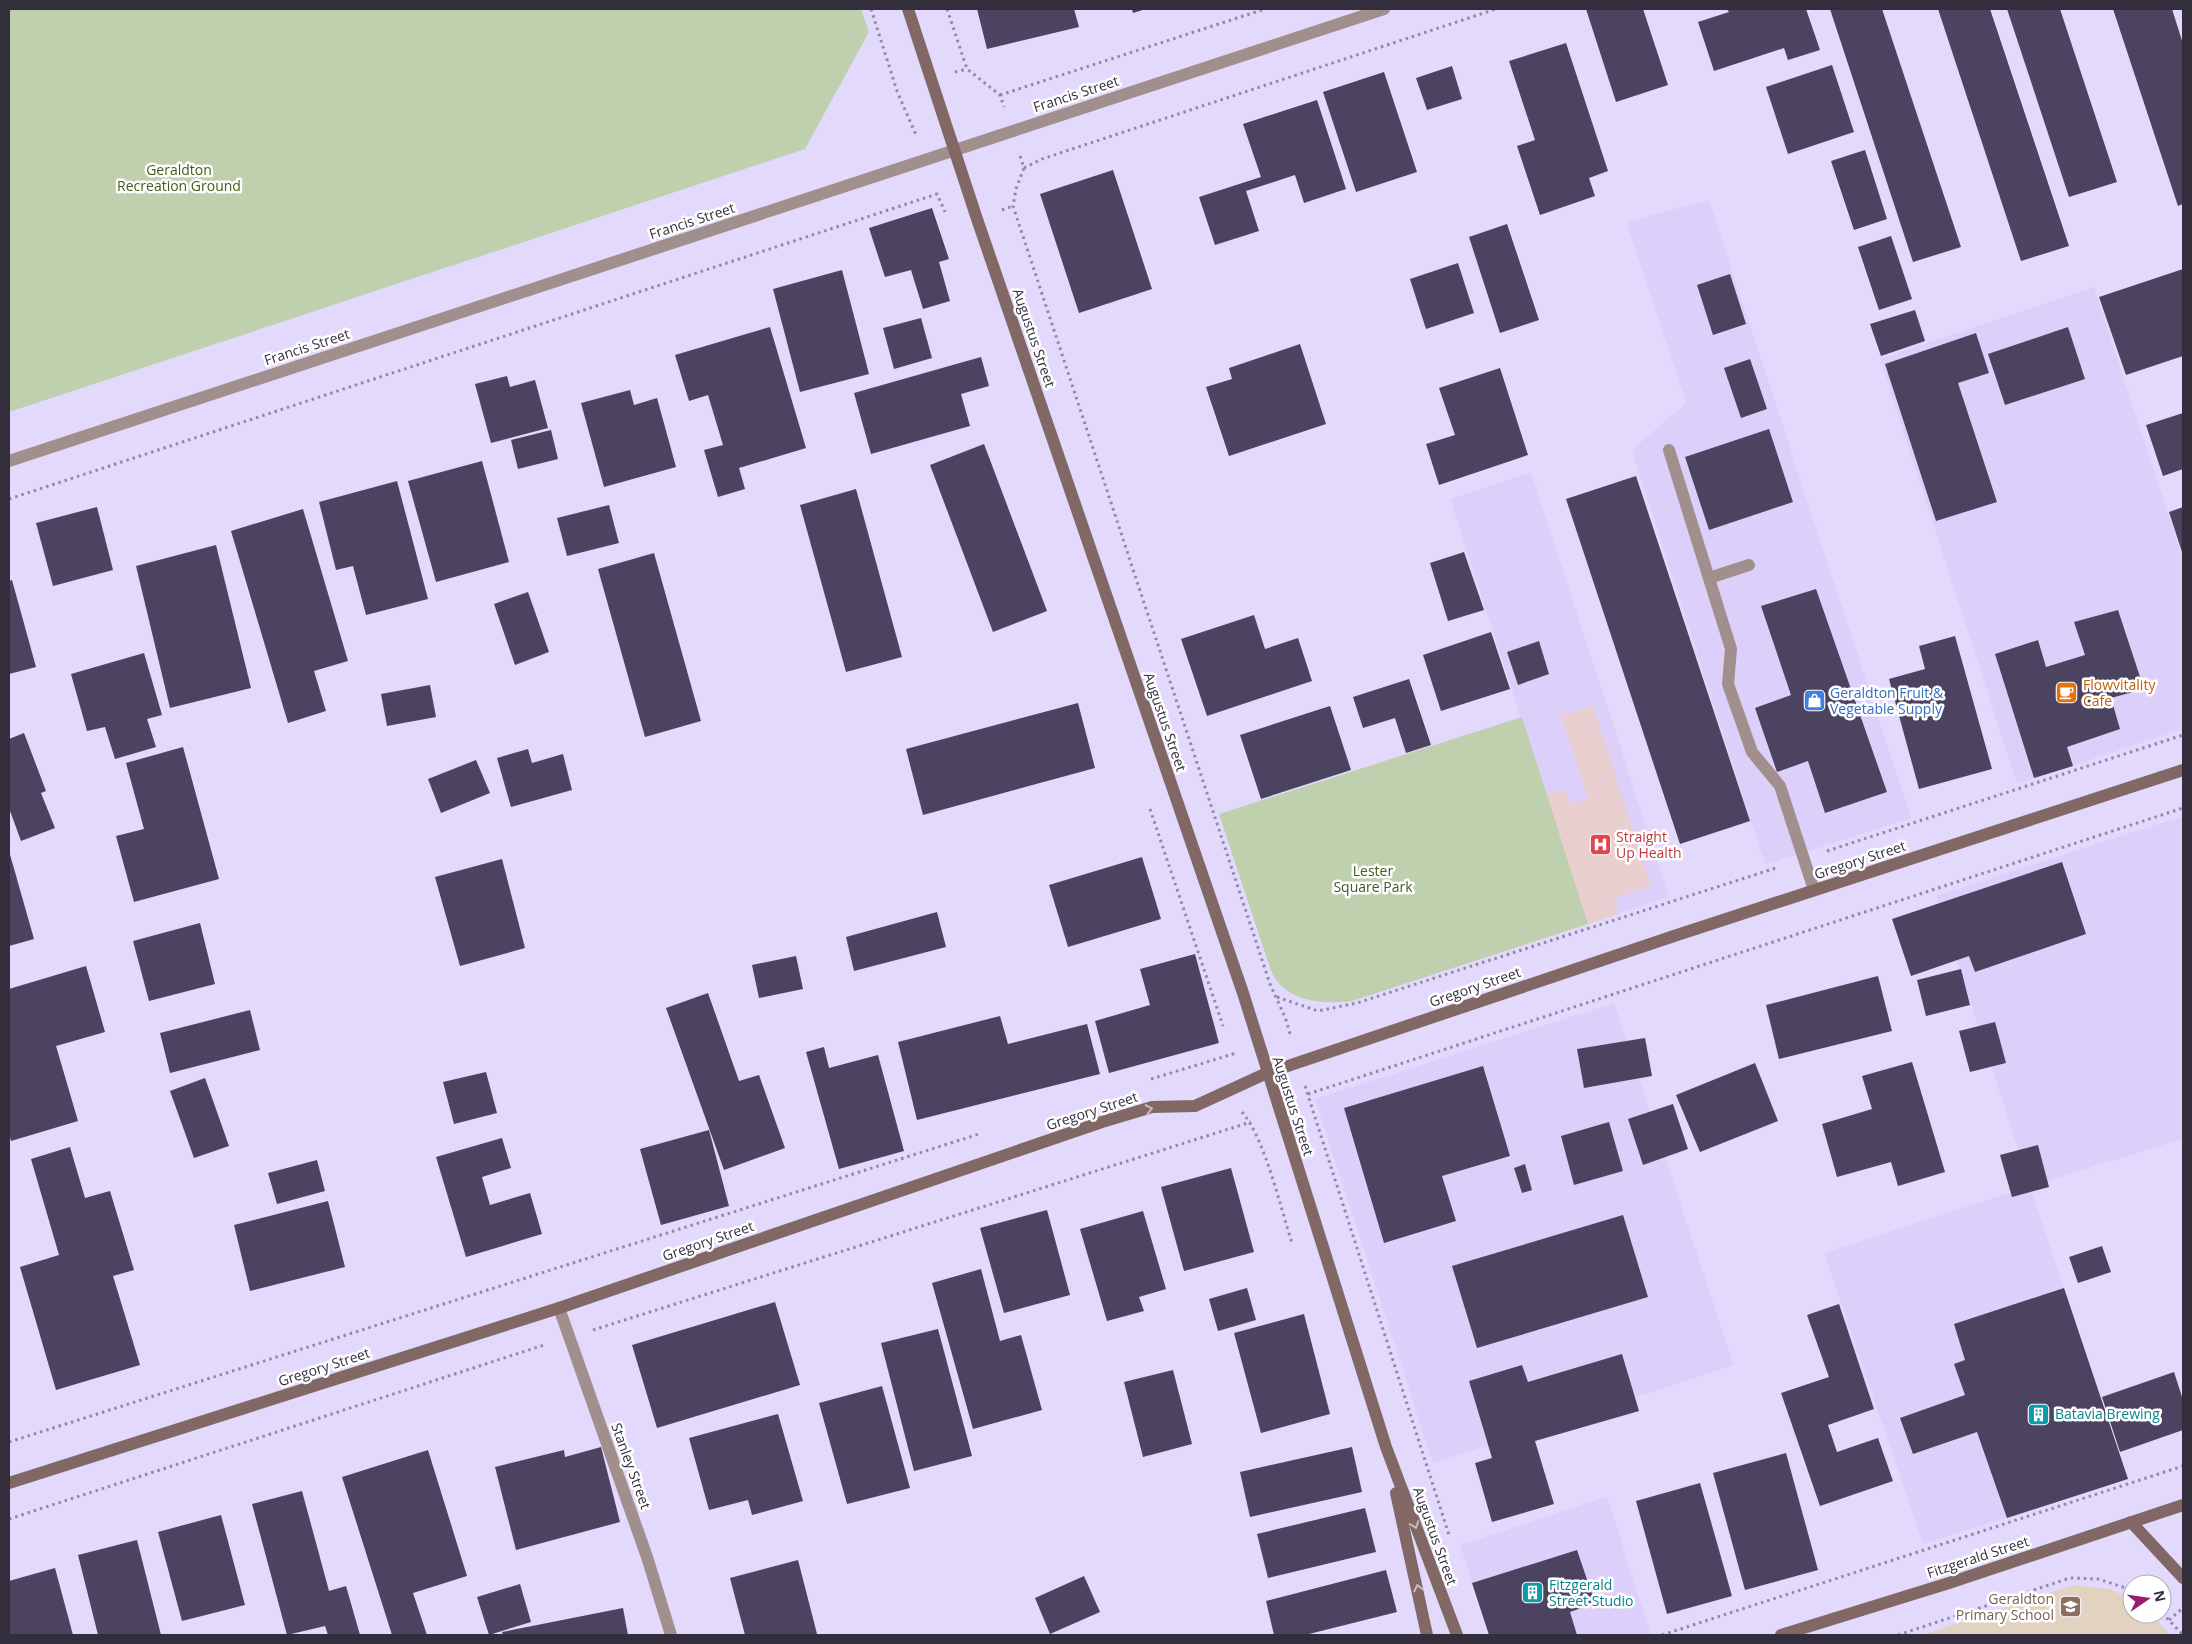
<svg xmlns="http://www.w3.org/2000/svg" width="2192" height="1644" font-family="'Open Sans',sans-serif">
<rect width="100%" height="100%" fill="#e2d9fc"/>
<!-- built -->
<g fill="#dcd0fb">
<path d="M1709,200L1911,818L1765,865L1632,450L1686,403L1626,222Z"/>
<path d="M2094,287L2183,559V729L2017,784L1880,359Z"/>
<path d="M1531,472L1669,896L1588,924L1450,499Z"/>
<path d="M2183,816V1139L2030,1186L2128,1479L1923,1544L1824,1253L2030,1186L1936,896Z"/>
<path d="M1614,1003L1734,1365L1433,1463L1315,1099Z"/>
<path d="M1607,1496L1651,1635H1489L1460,1545Z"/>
</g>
<!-- education -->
<path fill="#e1d3c0" d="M2074,1585L2110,1589L2132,1600V1614H2151L2170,1635H1923Z"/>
<!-- medical -->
<path fill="#e8cecf" d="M1593,706L1651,886L1614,898L1619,914L1588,924L1546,795L1565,790L1570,804L1588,799L1561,715Z"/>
<!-- green -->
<g fill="#bfd0af">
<path d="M9,9H861L869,32L805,149L9,412Z"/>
<path d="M1522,717L1588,924L1352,1001C1326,1004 1291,1003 1275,978C1271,972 1269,963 1266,956L1219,814Z"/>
</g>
<!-- building -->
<g fill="#4b4360">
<path d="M977,9H1074L1079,27L987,49Z"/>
<path d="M1132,9H1146L1133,13Z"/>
<path d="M1586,9H1643L1668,85L1616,102Z"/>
<path d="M1727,9H1806L1820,50L1788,60L1784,48L1714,71L1698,22L1729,12Z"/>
<path d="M1830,9H1882L1961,247L1913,262Z"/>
<path d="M1938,9H1990L2069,246L2021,261Z"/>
<path d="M2007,9H2060L2117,182L2069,197Z"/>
<path d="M2113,9H2172L2183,44V204L2178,206Z"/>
<path d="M1566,43L1608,171L1589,178L1595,196L1540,215L1517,146L1535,140L1509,61Z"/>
<path d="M1832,65L1854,132L1788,154L1766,87Z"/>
<path d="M1452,66L1462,99L1427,110L1416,78Z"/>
<path d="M1384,72L1417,172L1356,192L1323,92Z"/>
<path d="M1317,100L1346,189L1304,203L1295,175L1246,191L1259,231L1215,245L1199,197L1261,177L1243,124Z"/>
<path d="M1865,150L1887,219L1854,230L1831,161Z"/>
<path d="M1113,170L1152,289L1079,313L1040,194Z"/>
<path d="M932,208L949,259L939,262L950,301L923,309L911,270L885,277L869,228Z"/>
<path d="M1507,224L1539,320L1500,333L1469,237Z"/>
<path d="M1891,236L1912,299L1879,310L1858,247Z"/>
<path d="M1458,263L1474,313L1426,329L1410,279Z"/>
<path d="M2183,269V356L2126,375L2099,297Z"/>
<path d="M842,270L869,374L800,392L773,289Z"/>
<path d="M1730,274L1746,324L1713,335L1697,285Z"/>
<path d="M1915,310L1925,341L1881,356L1870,324Z"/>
<path d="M921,318L932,358L894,369L883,328Z"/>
<path d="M770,327L806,448L739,468L745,489L718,497L704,450L723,445L708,395L689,401L675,355Z"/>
<path d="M2068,327L2085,379L2005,405L1988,354Z"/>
<path d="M1976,333L1989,373L1958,383L1997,502L1936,521L1885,364Z"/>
<path d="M1300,344L1326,424L1229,456L1206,387L1232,379L1229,368Z"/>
<path d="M981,357L989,386L961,394L970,426L871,454L854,393Z"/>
<path d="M1750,359L1767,409L1741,418L1724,368Z"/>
<path d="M1500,368L1528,455L1439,485L1426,444L1455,435L1439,388Z"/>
<path d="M507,376L510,387L535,380L548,428L491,443L475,384Z"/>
<path d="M630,390L634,405L657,398L676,467L604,487L581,403Z"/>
<path d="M2183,413V469L2163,476L2146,425Z"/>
<path d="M1769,429L1793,502L1709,530L1685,457Z"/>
<path d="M551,430L558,459L518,469L511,440Z"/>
<path d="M984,444L1047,611L993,632L930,465Z"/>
<path d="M482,461L509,562L436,582L408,481Z"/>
<path d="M1636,476L1750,821L1680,844L1566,499Z"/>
<path d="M397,481L428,599L366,615L353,566L336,570L319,502Z"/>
<path d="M856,489L902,657L846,672L800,505Z"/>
<path d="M609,505L619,543L567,556L557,518Z"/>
<path d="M97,507L113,570L53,586L36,523Z"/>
<path d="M2183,507V555L2169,512Z"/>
<path d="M303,509L348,661L314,671L326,711L288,723L231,531Z"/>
<path d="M216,545L251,688L170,708L136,566Z"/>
<path d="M1464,552L1484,610L1448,621L1430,563Z"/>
<path d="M654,553L701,721L645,737L598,569Z"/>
<path d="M12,580L36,667L9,674V581Z"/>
<path d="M1816,589L1887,792L1825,813L1808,761L1777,772L1755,708L1791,695L1761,606Z"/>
<path d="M528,592L549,652L515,665L494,604Z"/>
<path d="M2118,610L2144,689L2111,698L2120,729L2067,747L2073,766L2034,778L1995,654L2038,640L2046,667L2085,655L2074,622Z"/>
<path d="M1254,615L1265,649L1298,638L1312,681L1207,716L1181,639Z"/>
<path d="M1491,632L1510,689L1441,711L1423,655Z"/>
<path d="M1955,636L1992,769L1919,789L1889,679L1925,669L1919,646Z"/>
<path d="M1539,641L1549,674L1518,685L1507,652Z"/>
<path d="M144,653L162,715L147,719L156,747L115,759L105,727L87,731L71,674Z"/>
<path d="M1409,679L1431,745L1406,753L1395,718L1363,728L1353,697Z"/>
<path d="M430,685L436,717L387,726L381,694Z"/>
<path d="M1078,703L1095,768L923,815L906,749Z"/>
<path d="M1330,706L1351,770L1261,799L1240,735Z"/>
<path d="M24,733L46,791L41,793L55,828L21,841L9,808V739Z"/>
<path d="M183,747L219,879L134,902L116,836L144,829L126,763Z"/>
<path d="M528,749L532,763L563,754L572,790L511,807L497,758Z"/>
<path d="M476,760L490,793L441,813L428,779Z"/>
<path d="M9,851L34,939L9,946Z"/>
<path d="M1142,857L1161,919L1068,947L1049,885Z"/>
<path d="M502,859L525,948L460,966L435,877Z"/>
<path d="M2062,862L2086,934L1975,972L1969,956L1911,976L1892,919Z"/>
<path d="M937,912L946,947L854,971L846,937Z"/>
<path d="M200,923L215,984L149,1001L133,941Z"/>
<path d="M1195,954L1219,1043L1109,1073L1095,1021L1150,1005L1140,969Z"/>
<path d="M796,956L803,989L759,998L752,965Z"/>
<path d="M86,966L105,1032L56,1046L78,1121L11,1141L9,1134V989Z"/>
<path d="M1961,969L1970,1005L1926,1016L1917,980Z"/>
<path d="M1878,976L1892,1031L1779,1059L1766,1005Z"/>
<path d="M708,993L739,1081L759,1075L785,1148L724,1170L666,1008Z"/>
<path d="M250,1010L260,1050L170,1073L160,1033Z"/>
<path d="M1000,1016L1008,1044L1087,1024L1100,1074L917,1120L898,1042Z"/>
<path d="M1995,1022L2006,1063L1970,1072L1959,1031Z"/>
<path d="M1645,1038L1652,1076L1584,1088L1577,1049Z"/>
<path d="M824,1047L829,1068L878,1055L904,1151L839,1169L806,1052Z"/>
<path d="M1912,1062L1945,1172L1898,1186L1891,1162L1837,1177L1822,1124L1872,1109L1862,1076Z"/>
<path d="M1755,1063L1778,1121L1700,1152L1676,1095Z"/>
<path d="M1483,1066L1510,1156L1442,1176L1456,1221L1384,1243L1344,1108Z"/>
<path d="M486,1072L497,1113L454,1124L443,1082Z"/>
<path d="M205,1078L229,1146L194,1158L170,1091Z"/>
<path d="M1673,1104L1688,1149L1643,1165L1628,1119Z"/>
<path d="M1609,1122L1623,1171L1574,1185L1561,1136Z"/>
<path d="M709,1130L729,1206L661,1225L640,1149Z"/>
<path d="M502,1138L511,1168L482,1177L490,1205L530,1193L542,1234L466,1257L436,1157Z"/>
<path d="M2038,1145L2049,1187L2012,1197L2000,1155Z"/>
<path d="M70,1147L85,1198L110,1191L134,1270L113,1276L140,1365L56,1390L20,1267L59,1255L31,1159Z"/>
<path d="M317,1160L325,1191L277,1204L268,1173Z"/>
<path d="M1525,1164L1532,1190L1522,1193L1514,1168Z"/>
<path d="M1231,1168L1254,1252L1184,1271L1161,1187Z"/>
<path d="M328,1201L345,1267L250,1291L234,1225Z"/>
<path d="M1047,1210L1070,1295L1004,1313L980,1228Z"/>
<path d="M1143,1211L1166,1289L1139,1297L1144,1311L1107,1321L1080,1229Z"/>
<path d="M1623,1215L1648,1297L1477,1348L1452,1266Z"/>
<path d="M2102,1246L2111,1272L2078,1283L2069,1257Z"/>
<path d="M981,1269L1000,1341L1021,1335L1042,1410L973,1429L932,1283Z"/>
<path d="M1247,1288L1256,1320L1218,1331L1209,1299Z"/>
<path d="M2064,1288L2128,1479L2007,1518L1977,1432L1913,1454L1900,1418L1965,1395L1954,1364L1965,1360L1954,1324Z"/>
<path d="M775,1302L800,1385L657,1428L632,1345Z"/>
<path d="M1839,1304L1874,1409L1828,1425L1837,1452L1878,1438L1893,1481L1820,1506L1781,1393L1829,1377L1807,1315Z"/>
<path d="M1304,1314L1330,1414L1261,1433L1234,1333Z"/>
<path d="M938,1329L972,1456L914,1471L881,1343Z"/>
<path d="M1622,1354L1639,1411L1535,1441L1554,1504L1492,1522L1475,1463L1492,1458L1469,1381L1522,1365L1528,1382Z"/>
<path d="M1173,1370L1192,1444L1143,1457L1124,1382Z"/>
<path d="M2174,1372L2183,1400V1430L2120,1452L2102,1397Z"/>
<path d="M882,1386L910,1488L847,1504L819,1403Z"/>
<path d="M778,1414L803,1501L752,1515L748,1500L709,1510L689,1438Z"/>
<path d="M601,1447L620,1522L516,1550L495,1467L564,1450L565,1457Z"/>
<path d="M1352,1447L1362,1492L1250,1517L1240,1472Z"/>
<path d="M428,1450L467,1576L413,1593L427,1635H392L342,1477Z"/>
<path d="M1786,1453L1818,1570L1745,1590L1713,1473Z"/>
<path d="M1700,1483L1732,1596L1667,1614L1636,1501Z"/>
<path d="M302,1491L329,1591L346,1586L360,1635H328L325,1626L287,1635L252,1504Z"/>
<path d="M1365,1508L1376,1552L1268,1578L1257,1534Z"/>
<path d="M221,1515L245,1605L182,1621L158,1532Z"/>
<path d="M137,1540L161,1635H98L78,1555Z"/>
<path d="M1577,1550L1595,1603L1570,1612L1577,1635H1489L1472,1583Z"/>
<path d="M798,1560L817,1634L745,1635L730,1578Z"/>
<path d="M55,1568L73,1635H9V1581Z"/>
<path d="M1386,1570L1397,1612L1305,1635H1274L1266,1601Z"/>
<path d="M1084,1576L1100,1612L1050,1634L1035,1598Z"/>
<path d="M520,1584L531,1622L489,1635L477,1597Z"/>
<path d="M623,1608L628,1635H503L502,1632Z"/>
</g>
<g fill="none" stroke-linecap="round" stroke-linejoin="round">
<!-- path -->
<g stroke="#9089a3" stroke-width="3" stroke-dasharray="2.5 4" stroke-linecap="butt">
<path d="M871,9L897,91L916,135"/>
<path d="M947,9L967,69L1000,95L1004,107"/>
<path d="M955,72L967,69"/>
<path d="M1000,95L1265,9"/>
<path d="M1020,156L1024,168L1016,189L1013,206L1270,984L1285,1017L1291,1037"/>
<path d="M1024,168L1042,159L1496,9"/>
<path d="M1002,210L1013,206"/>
<path d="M9,499L937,194L945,212"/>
<path d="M1150,809L1223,1026"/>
<path d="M1827,851L2183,735"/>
<path d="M1277,997L1318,1011L1357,1003L1779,867"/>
<path d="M1151,1079L1233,1054L1232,1051"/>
<path d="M1305,1086L1449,1535"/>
<path d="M1308,1094L2183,808"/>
<path d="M1242,1112C1265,1139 1280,1206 1292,1243"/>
<path d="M593,1330L1251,1122"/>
<path d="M9,1442L979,1134"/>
<path d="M9,1519L544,1345"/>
<path d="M2162,1613L2183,1635"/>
<path d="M2169,1620L2183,1608"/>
<path d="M1662,1635L2183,1466"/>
<path d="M1898,1635L2070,1578L2098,1579L2132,1590"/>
</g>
<!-- lane -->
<g stroke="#a18f8d" stroke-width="12">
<path d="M1669,450L1731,649L1728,684L1752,752L1780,786L1814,890"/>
<path d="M1709,578L1749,565"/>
</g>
<!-- street -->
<g stroke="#a18f8d" stroke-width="12">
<path d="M9,461L1384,9"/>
<path d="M559,1308L647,1557L671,1635"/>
</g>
<!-- secondary -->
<g stroke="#826865" stroke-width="12">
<path d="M908,9L977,219L1243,993L1386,1447L1457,1635"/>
<path d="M9,1483L559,1308L1102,1122L1152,1107L1195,1106L1267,1073L1674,936L2183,770"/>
<path d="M1396,1493L1427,1635"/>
<path d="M2131,1522L2183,1578"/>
<path d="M1781,1635L1949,1583L2183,1505"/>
</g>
</g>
<!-- one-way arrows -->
<defs><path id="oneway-chevron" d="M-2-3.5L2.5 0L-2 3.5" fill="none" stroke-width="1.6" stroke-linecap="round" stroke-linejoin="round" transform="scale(1.25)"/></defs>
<g stroke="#c7bbba">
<use href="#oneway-chevron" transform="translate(1149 1109) rotate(-12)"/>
<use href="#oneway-chevron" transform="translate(1415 1525) rotate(70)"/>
<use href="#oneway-chevron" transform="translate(1418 1588) rotate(-103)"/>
</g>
<!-- icons -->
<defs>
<symbol id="cafe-square" viewBox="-11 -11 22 22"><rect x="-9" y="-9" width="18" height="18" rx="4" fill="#e8710a" stroke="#fff"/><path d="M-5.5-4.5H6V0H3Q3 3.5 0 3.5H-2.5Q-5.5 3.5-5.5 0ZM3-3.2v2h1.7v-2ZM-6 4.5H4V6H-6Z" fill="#fff"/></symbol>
<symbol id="shop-square" viewBox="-11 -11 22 22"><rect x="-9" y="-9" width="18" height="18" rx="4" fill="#3f7fe0" stroke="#fff"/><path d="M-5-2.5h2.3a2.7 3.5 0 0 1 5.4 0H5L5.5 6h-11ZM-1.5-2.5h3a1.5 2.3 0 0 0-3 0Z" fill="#fff"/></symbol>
<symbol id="hospital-square" viewBox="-11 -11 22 22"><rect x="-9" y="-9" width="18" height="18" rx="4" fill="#e0444e" stroke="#fff"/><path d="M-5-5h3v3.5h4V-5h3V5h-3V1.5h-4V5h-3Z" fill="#fff"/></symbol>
<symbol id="building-square" viewBox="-11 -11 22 22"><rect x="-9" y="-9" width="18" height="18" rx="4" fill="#0f9aa8" stroke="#fff"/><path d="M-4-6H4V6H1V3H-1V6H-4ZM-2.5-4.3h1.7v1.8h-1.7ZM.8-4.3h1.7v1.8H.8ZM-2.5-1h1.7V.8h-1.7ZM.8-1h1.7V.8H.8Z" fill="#fff"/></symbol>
<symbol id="school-square" viewBox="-11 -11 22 22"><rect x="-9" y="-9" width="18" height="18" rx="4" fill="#8d6e63" stroke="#fff"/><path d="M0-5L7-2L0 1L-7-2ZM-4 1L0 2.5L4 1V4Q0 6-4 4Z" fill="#fff"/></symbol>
</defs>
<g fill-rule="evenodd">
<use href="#cafe-square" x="2054" y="680" width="25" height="25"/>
<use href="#shop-square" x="1802" y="688" width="25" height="25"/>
<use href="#hospital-square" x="1588" y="832" width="25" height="25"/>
<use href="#building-square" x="2026" y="1402" width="25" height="25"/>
<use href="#building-square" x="1520" y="1580" width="25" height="25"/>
<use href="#school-square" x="2058" y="1594" width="25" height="25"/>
</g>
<g text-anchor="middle" stroke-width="5" stroke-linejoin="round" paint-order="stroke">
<!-- street labels -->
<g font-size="14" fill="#322e3c" stroke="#fff">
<text transform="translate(1076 94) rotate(-18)" y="5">Francis Street</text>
<text transform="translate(692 221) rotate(-18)" y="5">Francis Street</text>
<text transform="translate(1034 338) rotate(71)" y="5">Augustus Street</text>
<text transform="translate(307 347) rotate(-18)" y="5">Francis Street</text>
<text transform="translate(1165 722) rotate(71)" y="5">Augustus Street</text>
<text transform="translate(1860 860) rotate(-18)" y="5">Gregory Street</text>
<text transform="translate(1475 987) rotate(-19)" y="5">Gregory Street</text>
<text transform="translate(1293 1106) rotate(72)" y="5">Augustus Street</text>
<text transform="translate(1092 1111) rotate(-18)" y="5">Gregory Street</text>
<text transform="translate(708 1241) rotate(-19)" y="5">Gregory Street</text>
<text transform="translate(324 1367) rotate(-18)" y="5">Gregory Street</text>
<text transform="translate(631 1466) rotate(70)" y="5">Stanley Street</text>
<text transform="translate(1435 1536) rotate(70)" y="5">Augustus Street</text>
<text transform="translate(1978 1557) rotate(-18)" y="5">Fitzgerald Street</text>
</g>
<!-- park labels -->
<g font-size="14" fill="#415c1e" stroke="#fff">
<text x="179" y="175">Geraldton<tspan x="179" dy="16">Recreation Ground</tspan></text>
<text x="1373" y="876">Lester<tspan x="1373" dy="16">Square Park</tspan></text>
</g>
<!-- food labels -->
<g font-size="14" fill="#c56008" stroke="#fff" text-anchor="start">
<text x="2083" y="690">Flowvitality<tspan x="2083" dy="16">Cafe</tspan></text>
</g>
<!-- shop labels -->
<g font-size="14" fill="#366cbe" stroke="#fff" text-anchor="start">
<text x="1830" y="698">Geraldton Fruit &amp;<tspan x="1830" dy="16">Vegetable Supply</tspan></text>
</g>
<!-- health labels -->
<g font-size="14" fill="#be3a42" stroke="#fff" text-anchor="start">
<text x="1616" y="842">Straight<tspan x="1616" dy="16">Up Health</tspan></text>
</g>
<!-- culture labels -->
<g font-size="14" fill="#0d838f" stroke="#fff" text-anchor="start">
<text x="2055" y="1419">Batavia Brewing</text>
<text x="1549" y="1590">Fitzgerald<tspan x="1549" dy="16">Street Studio</tspan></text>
</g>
<!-- education labels -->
<g font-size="14" fill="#785e54" stroke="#fff" text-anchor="end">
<text x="2054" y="1604">Geraldton<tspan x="2054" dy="16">Primary School</tspan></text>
</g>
</g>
<!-- border -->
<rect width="2192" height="1644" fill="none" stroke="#322e3c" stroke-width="20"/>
<!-- north arrow -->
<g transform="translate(2147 1599) rotate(77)"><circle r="24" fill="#ffffff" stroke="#adabb1"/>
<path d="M0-4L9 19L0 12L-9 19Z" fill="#9a1b71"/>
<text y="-8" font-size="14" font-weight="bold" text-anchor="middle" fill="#322e3c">N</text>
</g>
</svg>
